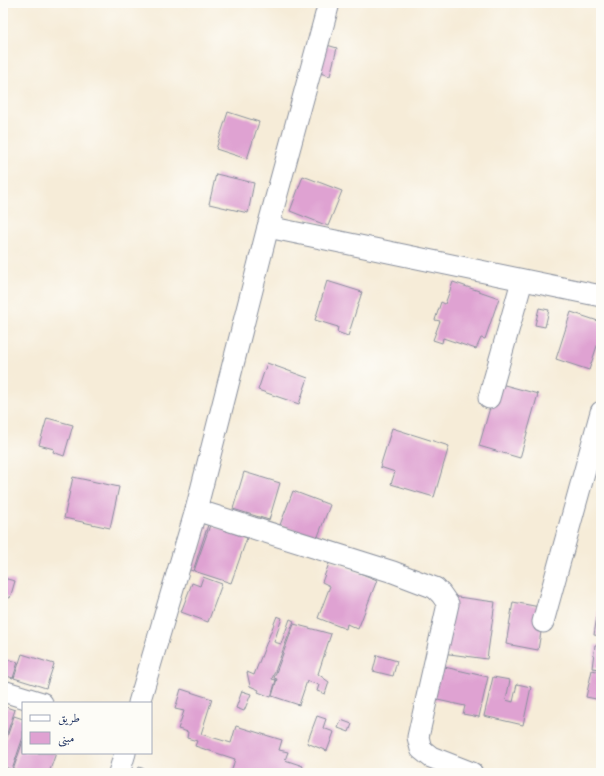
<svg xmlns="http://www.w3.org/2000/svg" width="604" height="776" font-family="Vollkorn,Amiri,serif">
<rect width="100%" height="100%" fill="#fdfcf7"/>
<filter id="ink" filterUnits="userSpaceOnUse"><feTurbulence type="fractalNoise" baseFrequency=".025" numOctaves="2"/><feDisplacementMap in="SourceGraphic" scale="8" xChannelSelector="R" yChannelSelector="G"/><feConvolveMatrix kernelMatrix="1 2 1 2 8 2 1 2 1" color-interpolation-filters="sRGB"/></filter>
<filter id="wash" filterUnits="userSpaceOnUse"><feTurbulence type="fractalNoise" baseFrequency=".012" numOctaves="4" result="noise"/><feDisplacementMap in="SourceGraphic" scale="16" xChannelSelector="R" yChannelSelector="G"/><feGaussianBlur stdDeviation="0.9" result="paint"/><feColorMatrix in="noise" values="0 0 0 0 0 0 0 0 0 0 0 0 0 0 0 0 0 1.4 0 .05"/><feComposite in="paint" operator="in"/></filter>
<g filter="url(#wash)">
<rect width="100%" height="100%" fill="#f6ecd8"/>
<g id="blocks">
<!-- building -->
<g fill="#dfa2d2">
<path d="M320,43L337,48L330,76L313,71Z"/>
<path d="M228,112L259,122L247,159L216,149Z"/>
<path d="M216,174L254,183L248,213L209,204Z"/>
<path d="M303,176L342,191L328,226L290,211Z"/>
<path d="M327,281L362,292L348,336L337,332L338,327L315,320Z"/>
<path d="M453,282L499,298L485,339L481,338L476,349L443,338L442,343L433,340L440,321L435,320L441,302L445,304Z"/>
<path d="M539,308L549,310L545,327L535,325Z"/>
<path d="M571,312L601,322V334L589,370L556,359Z"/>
<path d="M267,363L308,378L299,404L258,390Z"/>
<path d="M497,383L538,394L520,458L479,446Z"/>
<path d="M47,418L73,425L64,456L53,452L54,449L39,445Z"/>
<path d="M392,428L449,446L434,497L391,484L395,472L380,467Z"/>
<path d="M244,472L280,483L269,520L233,509Z"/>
<path d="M73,477L119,487L110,528L64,518Z"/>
<path d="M293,491L330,505L317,539L280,525Z"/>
<path d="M195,521L208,525L193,571L181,567Z"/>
<path d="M210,525L247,538L231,583L194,571Z"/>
<path d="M330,561L377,580L358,629L347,624L346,629L318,618L330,586L322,582Z"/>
<path d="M203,577L222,584L208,622L181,612L192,583L200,586Z"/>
<path d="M3,578L15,581L10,598L3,596Z"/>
<path d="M450,596L495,602L487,659L442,653Z"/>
<path d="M600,598H601V636L594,635Z"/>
<path d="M513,602L545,608L538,650L506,644Z"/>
<path d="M277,616L282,618L274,642L281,644L290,619L294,621L272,679L276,680L271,697L258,692L259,690L250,686L247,672L254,675Z"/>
<path d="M294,624L331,634L318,674L329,682L325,694L317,691L319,685L307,681L299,705L272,696L277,679L274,678Z"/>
<path d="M595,645H601V669L592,668Z"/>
<path d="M22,654L54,664L46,688L14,678Z"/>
<path d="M377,655L397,661L393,676L373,671Z"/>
<path d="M6,659L18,662L13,678L3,675Z"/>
<path d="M440,666L488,677L479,717L463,714L465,706L433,699Z"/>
<path d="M592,670L601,672V700L586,697Z"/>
<path d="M493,677L510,680L506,700L513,702L517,684L531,687L523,725L484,716Z"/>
<path d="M181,689L212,699L201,734L231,743L236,726L282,740L279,750L288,752L285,760L303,766L300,773H231L235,759L195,746L197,741L187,738L188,732L178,729L184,711L175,709Z"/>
<path d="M242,691L251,694L244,711L236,708Z"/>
<path d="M3,706L15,710L3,745Z"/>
<path d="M14,716L23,719V737L12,770L3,766V749Z"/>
<path d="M317,716L326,719L323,728L334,732L327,751L307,743Z"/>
<path d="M341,720L352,724L349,732L338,728Z"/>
<path d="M23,741V753H56L49,773H24L13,770Z"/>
<path d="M139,767L156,773H137Z"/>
</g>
</g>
</g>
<g filter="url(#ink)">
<use href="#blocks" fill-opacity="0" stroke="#888e9b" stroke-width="1"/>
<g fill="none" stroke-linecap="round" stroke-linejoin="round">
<defs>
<g id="minor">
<path d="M268,227L601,296"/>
<path d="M489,398L522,281"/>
<path d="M196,510L393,572L435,588L441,594L448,604L418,737L421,749L431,757L472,773"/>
<path d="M543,622L601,412"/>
<path d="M3,691L42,703"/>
<path d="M139,703L196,510L268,227L329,3"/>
<path d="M119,773L125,753"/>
</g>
</defs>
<!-- minor casing -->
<use href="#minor" stroke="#888e9b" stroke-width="23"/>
<!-- minor -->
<use href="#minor" stroke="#fff" stroke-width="21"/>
</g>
</g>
<!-- margin -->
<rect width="604" height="776" fill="none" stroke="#fdfcf7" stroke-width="16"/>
<!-- legend -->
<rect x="22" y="702" width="130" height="52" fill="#fdfcf7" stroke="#a3aaba"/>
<rect x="30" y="715" width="20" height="6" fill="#ffffff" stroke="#a3aaba"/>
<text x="58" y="722" font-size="12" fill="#1b2f5e">طريق</text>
<rect x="30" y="732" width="20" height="12" fill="#dfa2d2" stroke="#a3aaba"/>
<text x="58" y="742" font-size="12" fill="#1b2f5e">مبنى</text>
</svg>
